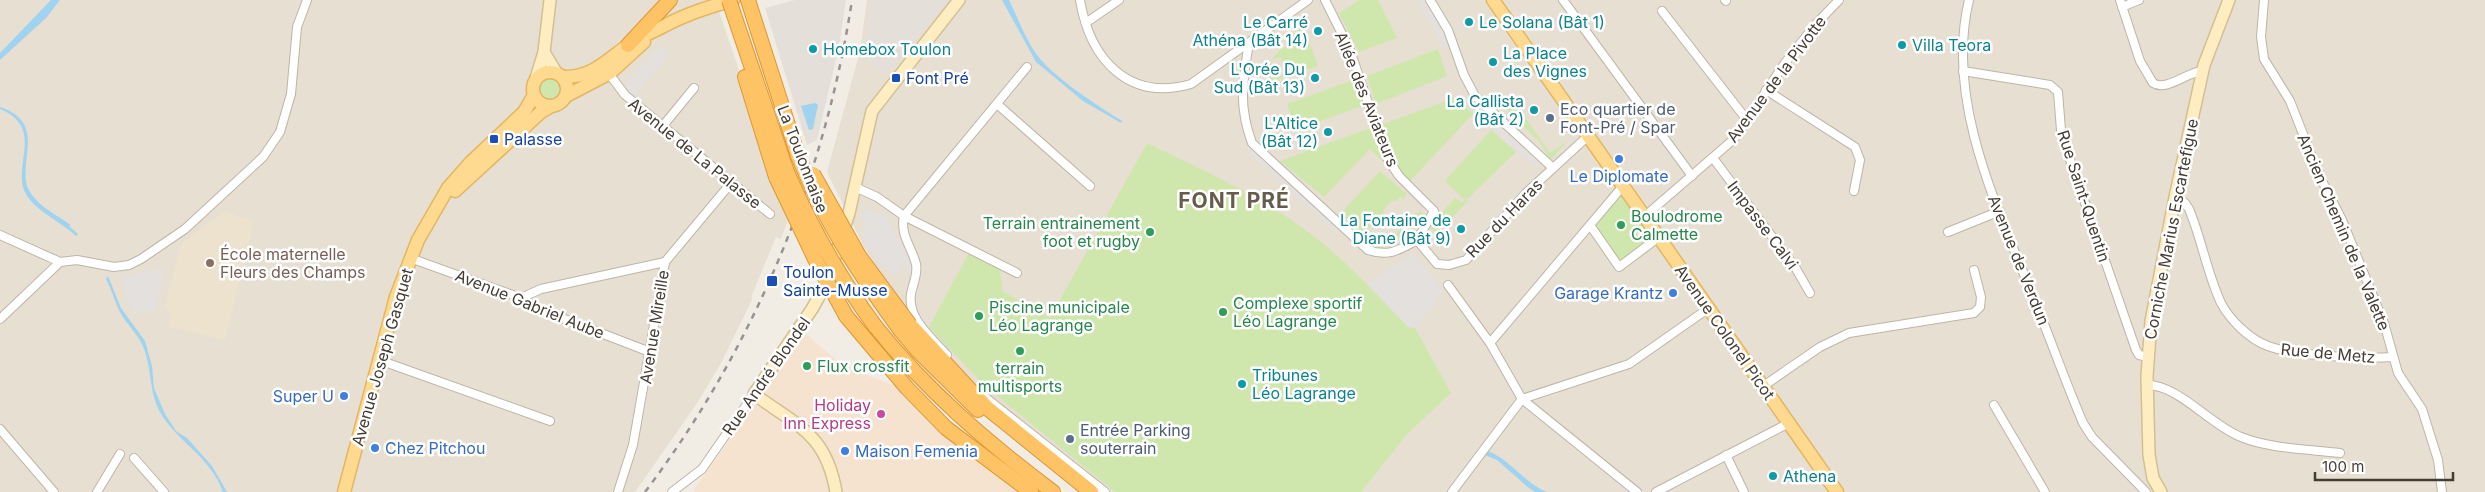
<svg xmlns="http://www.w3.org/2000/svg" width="2485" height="492" font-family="Inter,sans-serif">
<rect width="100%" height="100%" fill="#f2ede4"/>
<!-- residential -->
<g fill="#e6dfd2">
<path d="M0,0H715L764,143L792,209L781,239L776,237L752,295V300L721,363L698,402L635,492H0Z"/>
<path d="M867,0H2485V492H1096L976,394L916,330L864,247L827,172L860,51Z"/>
</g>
<!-- commercial -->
<path fill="#f5e3cf" d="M806,334L846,368L897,386L961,447L1018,492H692Z"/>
<!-- industrial -->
<g fill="#e4dfd9">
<path d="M795,0H846L839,47L817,140L807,145L765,8Z"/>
<path d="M872,0H949L886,75L864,59Z"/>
</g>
<!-- education -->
<path fill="#ece2ce" d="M224,211L254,221L225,340L168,327L171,314L164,308L181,244Z"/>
<!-- green -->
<g fill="#cfe7ad">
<path d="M1360,0H1378L1397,38L1359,52L1339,13Z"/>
<path d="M1302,22L1318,66L1255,87V84L1286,73L1281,57L1271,60L1281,49L1297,42L1294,33Z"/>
<path d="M1438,49L1447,76L1376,104L1367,76Z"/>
<circle cx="550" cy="89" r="17"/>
<path d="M1356,79L1365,105L1296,130L1287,104Z"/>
<path d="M1457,97L1473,114L1408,183L1391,155L1381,125Z"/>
<path d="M1515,103L1550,153L1568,141L1550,160L1545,158L1547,154L1539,141L1507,111Z"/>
<path d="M1373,127L1386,165L1370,149L1324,197L1280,161Z"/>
<path d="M1491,130L1516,152L1466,200L1468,201L1437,233L1429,227L1455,198L1462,203L1465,200L1445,181Z"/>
<path d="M1147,143C1198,168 1251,191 1297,224C1339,253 1373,290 1408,327L1415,328L1451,393L1407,434L1361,492H1115L985,386L929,327L970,251L1000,267L1002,291L1050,318Z"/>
<path d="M1380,171L1407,194L1403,199L1400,196L1395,202L1393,200L1383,210L1385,212L1363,233L1373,241L1378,236L1387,244L1405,224L1407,226L1416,212L1418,214L1420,211L1427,216L1416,230L1378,251L1340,214Z"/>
<path d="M1623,192L1654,237L1619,264L1592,225Z"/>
</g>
<!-- parking -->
<g fill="#e3e0dd">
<path d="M1416,0H1426L1445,31L1450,46L1442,49L1435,31Z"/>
<path d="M659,45L669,54L633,98L627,92L626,84Z"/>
<path d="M1546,83L1579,132L1571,131L1538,84Z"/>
<path d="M1481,107L1542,162L1536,169L1476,113Z"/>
<path d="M1248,141L1347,232L1336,233L1247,151Z"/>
<path d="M1543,170L1545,172L1521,193L1460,261L1458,259L1519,191Z"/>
<path d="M867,208L886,217L914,267L912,281L902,264L898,275L889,272V264L879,268L860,234L866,226L861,213Z"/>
<path d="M1413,253L1444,292L1415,328L1408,327L1367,284Z"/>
<path d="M155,268L164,271L155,311L134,313L126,300L123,277Z"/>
</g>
<!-- water -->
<g fill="#a0d3f0">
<path d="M51,0H60L46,18L0,60V53Z"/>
<path d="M1002,0H1009C1018,18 1025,38 1037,55C1053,77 1098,106 1122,121L1121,123L1083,101L1036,62Z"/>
<path d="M815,103L818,105L813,129L809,130L801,106Z"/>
<path d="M0,107C49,123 16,164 29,190C37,206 57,215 71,225L69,226L78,234L76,236C63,223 34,210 26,194C11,166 46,128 0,109Z"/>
<path d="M108,276L121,308L145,341L152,366L154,388L165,414L176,431L187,438L212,466L227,492H223C211,457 177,442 160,412C149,392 152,370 144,349C140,336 128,326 121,314C115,303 112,290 106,279Z"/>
<path d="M1488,451C1511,460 1524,483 1547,492H1535L1529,488L1497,460L1485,455Z"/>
</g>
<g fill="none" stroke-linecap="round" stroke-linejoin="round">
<defs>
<g id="street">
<path d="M1080,0C1090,59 1128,102 1191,84L1308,0"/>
<path d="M1325,0L1350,50L1386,156L1399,176L1434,211L1417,240"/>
<path d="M1430,0L1448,30L1464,75L1475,96L1553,168"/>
<path d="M1563,0L1692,176"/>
<path d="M1725,0L1726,1"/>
<path d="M1969,0C1945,99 1996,205 2033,296C2050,338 2065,381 2083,423L2092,437L2146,492"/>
<path d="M2120,0L2140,61L2153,83C2167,92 2188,71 2203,71"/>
<path d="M2264,0L2261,37L2264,59L2290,101L2320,177L2342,220L2384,323L2398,373L2422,409L2438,460L2442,492"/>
<path d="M2122,7L2139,0"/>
<path d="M1662,11L1747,120"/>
<path d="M1087,22L1119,0"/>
<path d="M1247,44L1248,49C1242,85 1239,108 1252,143L1368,250C1389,257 1399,250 1417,240"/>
<path d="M607,71L625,95L770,214"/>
<path d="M1963,71L2050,85L2058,92L2061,130L2066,148L2136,350L2139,355L2148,357"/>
<path d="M1766,90L1855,147L1860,160L1854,191"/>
<path d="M997,104L1090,186"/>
<path d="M662,127L694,88"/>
<path d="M1713,158L1795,267L1810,293"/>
<path d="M855,187L877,197L904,216L1017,273"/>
<path d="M2175,197L2185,203L2189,209C2202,240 2207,273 2221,303C2230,320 2249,339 2268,346C2294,356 2364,359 2392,357"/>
<path d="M1645,216L1734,139L1785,63L1815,25L1839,0"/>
<path d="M1590,225L1619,267L1659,237"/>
<path d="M1948,232L2000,211"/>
<path d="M0,235L60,262"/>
<path d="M1417,240L1437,264L1449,265L1466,260L1525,194L1588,136"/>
<path d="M410,258L521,298L541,310L650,352"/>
<path d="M1448,285L1490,343L1522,399L1637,492"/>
<path d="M521,298L541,289L665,262"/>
<path d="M0,319L60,262L77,260L114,267L129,265L141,259L185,229L263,157L280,132L291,94L297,27L307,0"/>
<path d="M1490,343L1623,186"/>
<path d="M947,355C932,338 907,319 911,294C913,283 918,275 916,264C911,245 900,236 904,216L1027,67"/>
<path d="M379,360L550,421"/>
<path d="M2147,385C2179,385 2210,425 2241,437C2271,449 2308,449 2340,453"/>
<path d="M1762,387L1820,347L1849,333L1974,313L1980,307L1981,297L1974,270"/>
<path d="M981,394L1105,492"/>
<path d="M1994,405L2045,492"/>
<path d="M0,429L54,492"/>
<path d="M1726,455L1744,492"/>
<path d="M134,458L164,492"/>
<path d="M97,492L120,454"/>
<path d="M618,492L633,445L665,262L731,183"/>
<path d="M672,492L702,469L754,394"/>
<path d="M1452,492L1522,399L1629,364L1709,308"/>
<path d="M1656,492L1789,423"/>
</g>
<g id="secondary">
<path d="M544,52L556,72"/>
<path d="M536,78L544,52L550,0"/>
<path d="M836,492C826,433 797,426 754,394L812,309L827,282L849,213L872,111L959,0"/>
<path d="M2161,492L2153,478L2149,455L2147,376L2151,321L2175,197L2204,65L2229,0"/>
</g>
<g id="primary">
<path d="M1493,0L1837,492"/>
<circle cx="550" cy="89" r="17"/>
<path d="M563,77C591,78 606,61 627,46C638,38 652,32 664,26C686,14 709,7 733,0"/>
<path d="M566,96L610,73L644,42"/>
<path d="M455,191L541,112L551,106"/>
<path d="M344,492L396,297L418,240L448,188L471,162L524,112L534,95"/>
</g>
<g id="highway">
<path d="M748,0L798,156"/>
<path d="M734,15L787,172"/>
<path d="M628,45L670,0"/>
<path d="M745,77L776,177"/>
<path d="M846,316L907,388L946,428L1031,492"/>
<path d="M910,325L987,408L1091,492"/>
<path d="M875,326C926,390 988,443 1053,492"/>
<path d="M901,331L918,351L978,410"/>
</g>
</defs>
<!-- street casing -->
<use href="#street" stroke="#beb5a7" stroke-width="10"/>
<!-- secondary casing -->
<use href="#secondary" stroke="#d3bf94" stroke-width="14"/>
<!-- primary casing -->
<use href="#primary" stroke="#e4b661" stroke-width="15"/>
<!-- highway casing -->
<use href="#highway" stroke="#dd9733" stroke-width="16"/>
<!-- street -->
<use href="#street" stroke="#fff" stroke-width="8"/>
<!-- secondary -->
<use href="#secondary" stroke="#ffedc2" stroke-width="11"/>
<!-- primary -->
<use href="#primary" stroke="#feda91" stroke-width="12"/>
<!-- highway -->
<use href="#highway" stroke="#fec364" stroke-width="14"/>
<!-- rail -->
<path stroke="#949494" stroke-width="2.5" stroke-dasharray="6 6" stroke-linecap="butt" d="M645,492C753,349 825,178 852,0"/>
<defs>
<g id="highway-bridge">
<path d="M729,0L734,15"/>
<path d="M798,156C826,224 858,272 901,331"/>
<path d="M787,172C811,227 839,277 875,326"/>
<path d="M813,174L859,256L910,325"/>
<path d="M776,177L815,259L846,316"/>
</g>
</defs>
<!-- highway-bridge casing -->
<use href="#highway-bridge" stroke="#dd9733" stroke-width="16" stroke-linecap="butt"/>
<!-- highway-bridge -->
<use href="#highway-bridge" stroke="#fec364" stroke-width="14"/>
</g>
<!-- markers -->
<g fill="#0f9aa8" stroke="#fff" stroke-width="2">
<circle cx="1469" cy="22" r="5"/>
<circle cx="1318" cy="31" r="5"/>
<circle cx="1902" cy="45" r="5"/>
<circle cx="813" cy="49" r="5"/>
<circle cx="1493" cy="62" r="5"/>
<circle cx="1315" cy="78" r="5"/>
<circle cx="1534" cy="110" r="5"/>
<circle cx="1328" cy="132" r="5"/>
<circle cx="1461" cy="229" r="5"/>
<circle cx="1242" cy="384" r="5"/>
<circle cx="1773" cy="476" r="5"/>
</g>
<g fill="#1a4fb4" stroke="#fff" stroke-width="2">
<rect x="891" y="73" width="10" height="10" rx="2.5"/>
<rect x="489" y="134" width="10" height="10" rx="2.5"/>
<rect x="766" y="275" width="12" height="12" rx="2.5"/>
</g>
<g fill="#5c6f8a" stroke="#fff" stroke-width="2">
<circle cx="1550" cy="118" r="5"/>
<circle cx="1070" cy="439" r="5"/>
</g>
<g fill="#3f7fe0" stroke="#fff" stroke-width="2">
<circle cx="1619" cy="159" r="5"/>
<circle cx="1673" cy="293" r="5"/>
<circle cx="344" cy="396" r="5"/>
<circle cx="375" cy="448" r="5"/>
<circle cx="845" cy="451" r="5"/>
</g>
<g fill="#2e9e5b" stroke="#fff" stroke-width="2">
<circle cx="1621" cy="225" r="5"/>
<circle cx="1150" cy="232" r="5"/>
<circle cx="1223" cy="312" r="5"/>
<circle cx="979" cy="316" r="5"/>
<circle cx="1020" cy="351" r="5"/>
<circle cx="807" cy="366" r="5"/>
</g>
<circle fill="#8d6e63" stroke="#fff" stroke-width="2" cx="210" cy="263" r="5"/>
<circle fill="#d1479c" stroke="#fff" stroke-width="2" cx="881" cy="414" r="5"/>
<g text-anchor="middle" stroke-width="5" stroke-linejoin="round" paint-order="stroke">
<!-- culture labels -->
<g font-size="16" fill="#0d838f" stroke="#fff" text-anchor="start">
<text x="1308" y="28" text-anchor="end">Le Carré<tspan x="1308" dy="18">Athéna (Bât 14)</tspan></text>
<text x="1479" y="28">Le Solana (Bât 1)</text>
<text x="1912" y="51">Villa Teora</text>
<text x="823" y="55">Homebox Toulon</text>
<text x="1503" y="59">La Place<tspan x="1503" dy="18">des Vignes</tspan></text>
<text x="1305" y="75" text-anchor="end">L'Orée Du<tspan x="1305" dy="18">Sud (Bât 13)</tspan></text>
<text x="1524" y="107" text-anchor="end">La Callista<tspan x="1524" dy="18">(Bât 2)</tspan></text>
<text x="1318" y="129" text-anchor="end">L'Altice<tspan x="1318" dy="18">(Bât 12)</tspan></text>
<text x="1451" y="226" text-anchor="end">La Fontaine de<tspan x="1451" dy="18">Diane (Bât 9)</tspan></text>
<text x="1252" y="381">Tribunes<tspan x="1252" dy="18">Léo Lagrange</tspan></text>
<text x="1783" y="482">Athena</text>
</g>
<!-- transit labels -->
<g font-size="16" fill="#164399" stroke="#fff" text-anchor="start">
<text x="906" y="84">Font Pré</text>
<text x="504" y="145">Palasse</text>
<text x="783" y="278">Toulon<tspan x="783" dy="18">Sainte-Musse</tspan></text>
</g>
<!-- street labels -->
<g font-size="16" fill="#453d34" stroke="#fff">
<text transform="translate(1776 79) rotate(-53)" y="6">Avenue de la Pivotte</text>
<text transform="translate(1367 99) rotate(68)" y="6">Allée des Aviateurs</text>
<text transform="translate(695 153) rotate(39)" y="6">Avenue de La Palasse</text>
<text transform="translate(803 159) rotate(69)" y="6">La Toulonnaise</text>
<text transform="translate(2084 196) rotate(72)" y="6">Rue Saint-Quentin</text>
<text transform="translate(1504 218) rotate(-46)" y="6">Rue du Haras</text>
<text transform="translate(1763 225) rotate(53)" y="6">Impasse Calvi</text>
<text transform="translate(2171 229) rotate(-79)" y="6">Corniche Marius Escartefigue</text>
<text transform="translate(2344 232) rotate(67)" y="6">Ancien Chemin de la Valette</text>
<text transform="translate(2019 260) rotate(68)" y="6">Avenue de Verdun</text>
<text transform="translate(530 304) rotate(22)" y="6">Avenue Gabriel Aube</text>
<text transform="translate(654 327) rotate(-81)" y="6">Avenue Mireille</text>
<text transform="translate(1725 332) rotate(55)" y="6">Avenue Colonel Picot</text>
<text transform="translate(2328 353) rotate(5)" y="6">Rue de Metz</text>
<text transform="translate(382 357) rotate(-74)" y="6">Avenue Joseph Gasquet</text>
<text transform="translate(766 376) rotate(-55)" y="6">Rue André Blondel</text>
</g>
<!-- service labels -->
<g font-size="16" fill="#4e5e75" stroke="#fff" text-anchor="start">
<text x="1560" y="115">Eco quartier de<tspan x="1560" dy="18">Font-Pré / Spar</tspan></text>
<text x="1080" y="436">Entrée Parking<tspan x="1080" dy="18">souterrain</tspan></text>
</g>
<!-- shop labels -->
<g font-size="16" fill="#366cbe" stroke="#fff" text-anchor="end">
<text x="1619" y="182" text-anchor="middle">Le Diplomate</text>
<text x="1663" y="299">Garage Krantz</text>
<text x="334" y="402">Super U</text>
<text x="385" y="454" text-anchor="start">Chez Pitchou</text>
<text x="855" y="457" text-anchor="start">Maison Femenia</text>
</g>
<!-- leisure labels -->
<g font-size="16" fill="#27864d" stroke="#fff" text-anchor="start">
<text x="1631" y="222">Boulodrome<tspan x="1631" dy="18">Calmette</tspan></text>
<text x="1140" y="229" text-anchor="end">Terrain entrainement<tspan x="1140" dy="18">foot et rugby</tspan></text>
<text x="1233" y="309">Complexe sportif<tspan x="1233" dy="18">Léo Lagrange</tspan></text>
<text x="989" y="313">Piscine municipale<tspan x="989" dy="18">Léo Lagrange</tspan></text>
<text x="817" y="372">Flux crossfit</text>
<text x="1020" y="374" text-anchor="middle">terrain<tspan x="1020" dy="18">multisports</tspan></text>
</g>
<!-- education labels -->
<g font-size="16" fill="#785e54" stroke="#fff" text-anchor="start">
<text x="220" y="260">École maternelle<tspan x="220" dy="18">Fleurs des Champs</tspan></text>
</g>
<!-- hotel labels -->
<g font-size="16" fill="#b23c85" stroke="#fff" text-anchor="end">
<text x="871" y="411">Holiday<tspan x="871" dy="18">Inn Express</tspan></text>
</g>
<!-- district labels -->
<g font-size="21" font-weight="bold" letter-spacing="1" fill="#675b4b" stroke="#fff">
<text x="1234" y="208">FONT PRÉ</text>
</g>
</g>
<!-- scale -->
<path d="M2315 472v8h138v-8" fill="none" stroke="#453d34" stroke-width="2.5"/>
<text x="2322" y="472" font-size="15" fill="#453d34" stroke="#ffffff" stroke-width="4" paint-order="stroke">100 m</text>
</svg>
